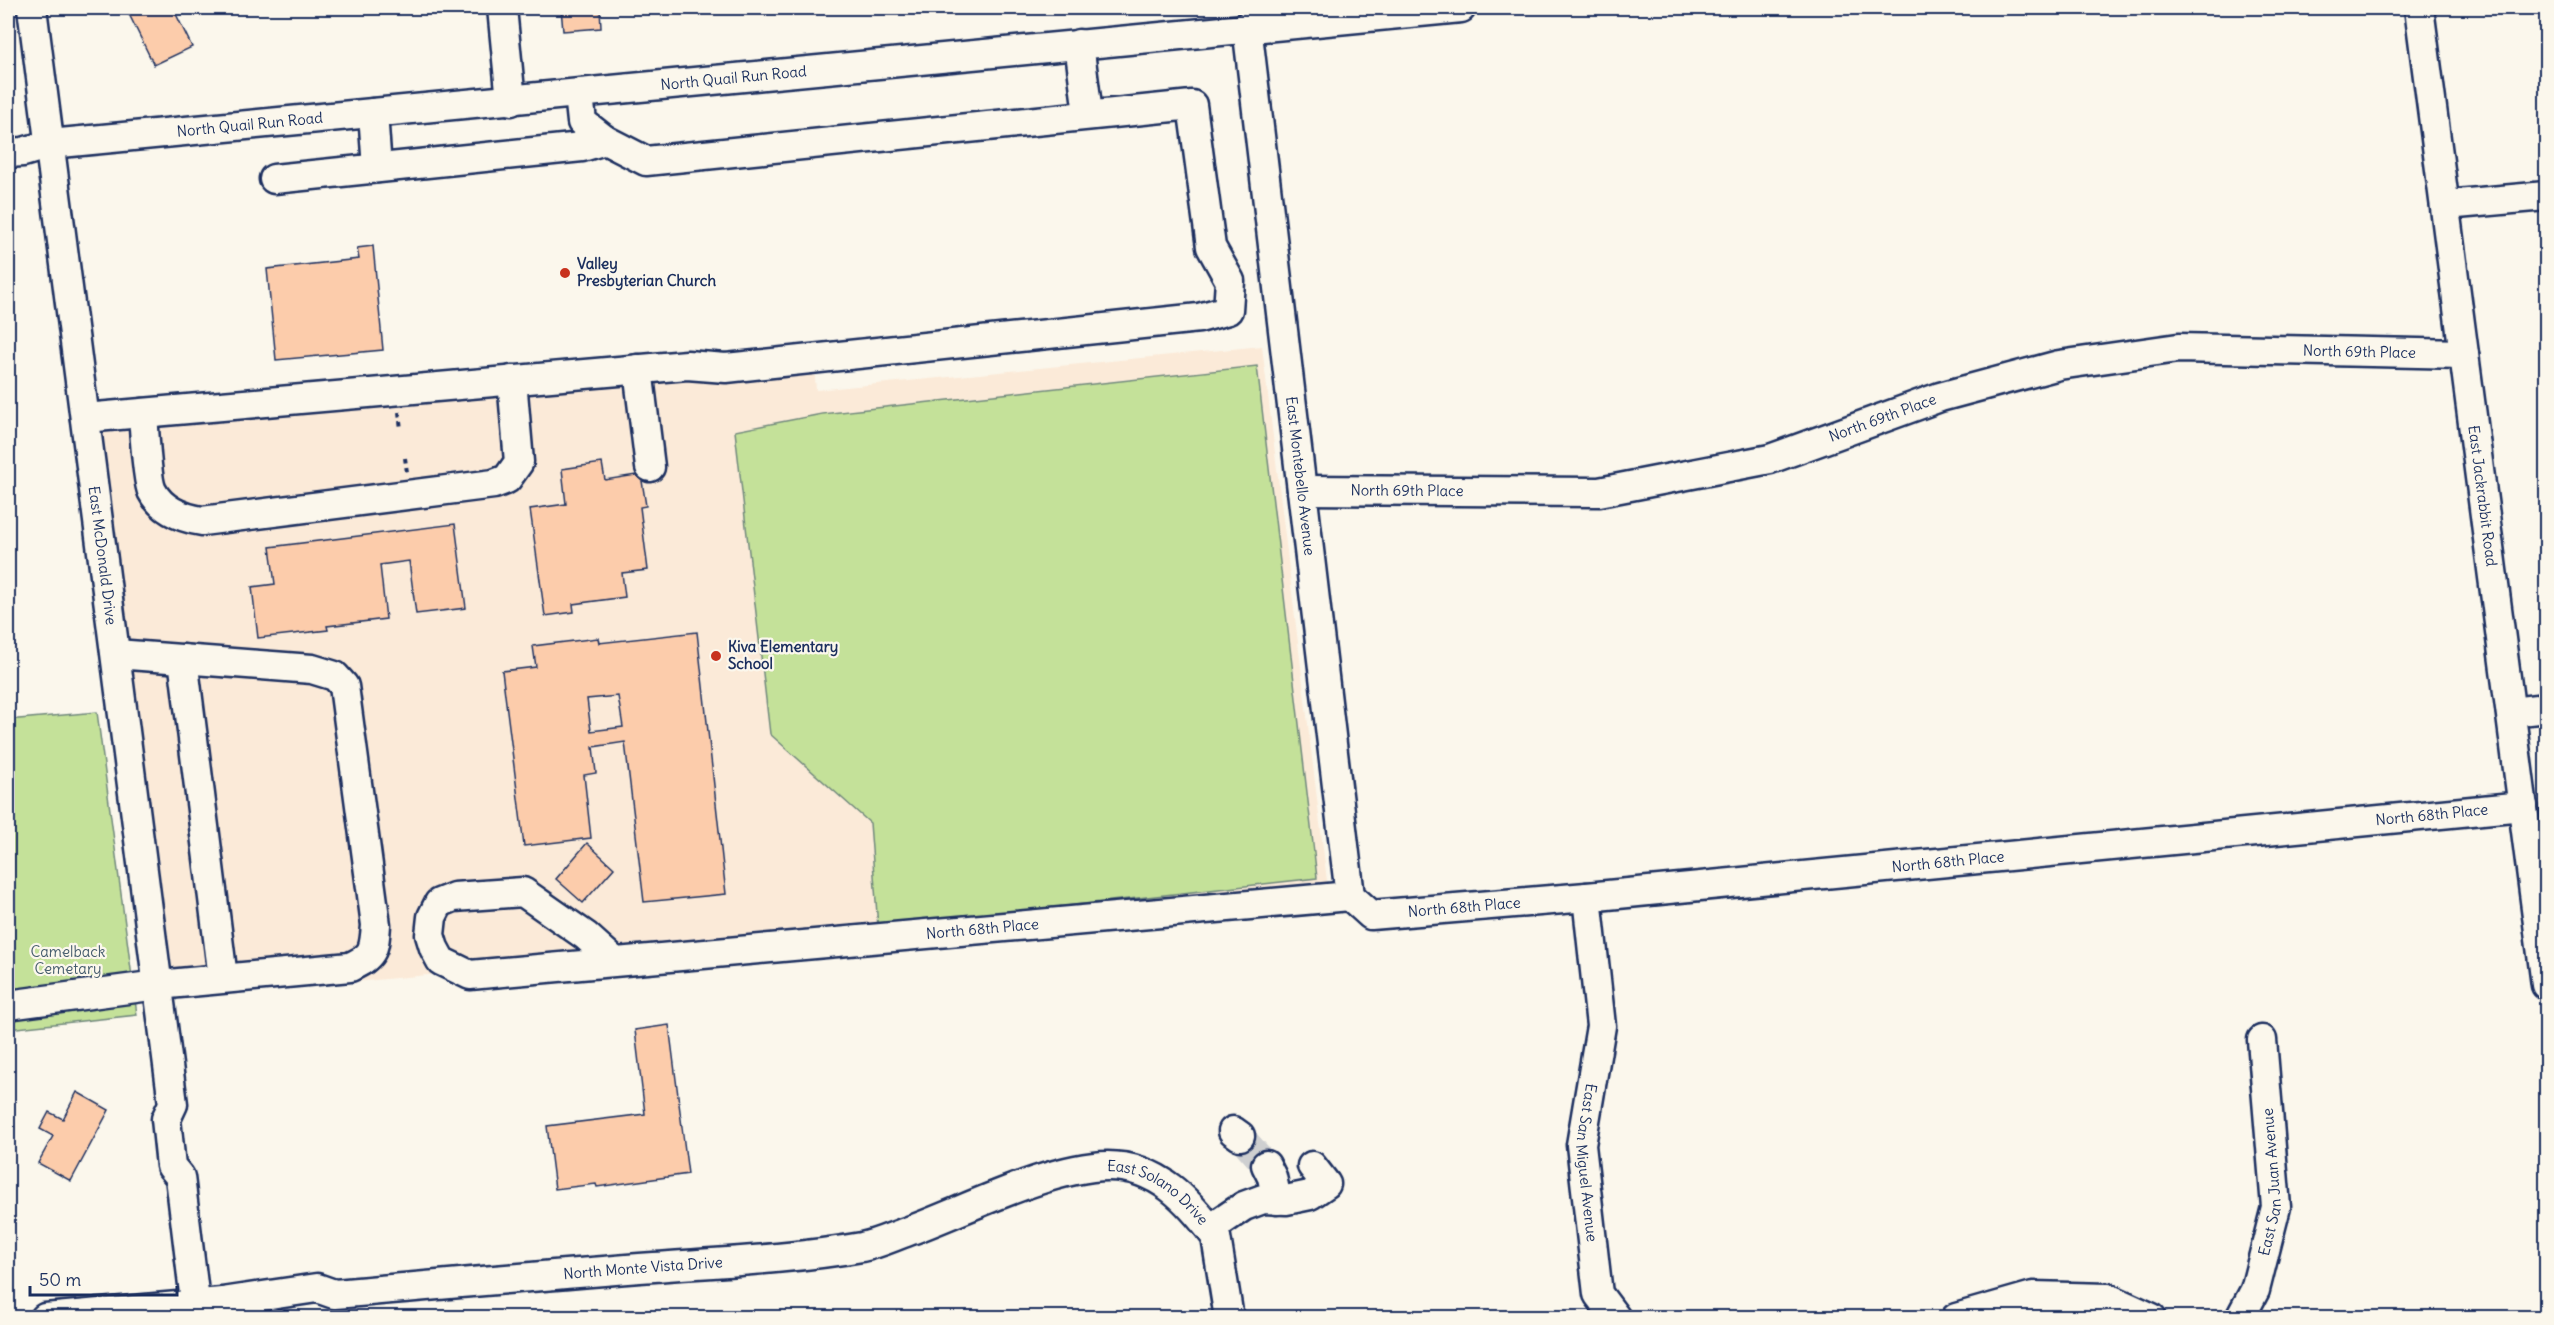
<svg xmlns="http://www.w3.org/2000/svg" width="2554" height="1325" font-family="Delius,sans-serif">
<rect width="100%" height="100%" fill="#fbf7ec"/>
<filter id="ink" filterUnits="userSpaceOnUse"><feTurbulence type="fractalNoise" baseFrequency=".0167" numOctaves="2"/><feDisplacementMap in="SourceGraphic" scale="12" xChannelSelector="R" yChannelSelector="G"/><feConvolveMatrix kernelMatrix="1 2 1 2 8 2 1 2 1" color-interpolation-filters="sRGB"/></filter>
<g filter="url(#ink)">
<!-- built -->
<path fill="#fbead8" d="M1262,346L1328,889L176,999L101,422L814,366L816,390Z"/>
<!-- green -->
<g fill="#c4e199" stroke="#70887c" stroke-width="1.5">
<path d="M1257,366L1317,878L878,927L870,823L770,734L735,431L822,414Z"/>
<path d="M97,712L137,1015L8,1029V720Z"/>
</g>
<!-- building -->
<g fill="#fcccab" stroke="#1b2f5e" stroke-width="1.5" fill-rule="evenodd">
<path d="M126,8H173L192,47L154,65Z"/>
<path d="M561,8H600L601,28L563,31Z"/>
<path d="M373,246L383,350L276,360L267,269L359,259L357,248Z"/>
<path d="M602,463L605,480L636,475L642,481L646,506L640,507L648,570L622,573L625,597L573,604L574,612L545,616L530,509L566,504L562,469Z"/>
<path d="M455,524L466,608L416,614L409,561L380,565L386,619L327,626L328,630L258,638L252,587L275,584L270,547Z"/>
<path d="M697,632L726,894L644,902L625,742L593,747L596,773L584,775L591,838L524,846L502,671L536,667L533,646L598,638L599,643ZM618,696L623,727L591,731L587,699Z"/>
<path d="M587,843L614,868L583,903L556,879Z"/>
<path d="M669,1025L688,1174L597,1187L596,1184L555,1189L547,1126L645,1114L635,1030Z"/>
<path d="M77,1092L109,1110L71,1181L38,1163L53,1136L40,1129L49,1112L63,1119Z"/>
</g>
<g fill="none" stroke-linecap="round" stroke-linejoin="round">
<!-- minor-tunnel -->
<path stroke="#cecfd0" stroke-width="28" stroke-dasharray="28 14" stroke-linecap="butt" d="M1240,1136L1266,1165"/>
<defs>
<g id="minor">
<path id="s1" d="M32,8L173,1104L166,1119L171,1166L180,1177L197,1318"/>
<path d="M502,8L511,101"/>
<path id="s2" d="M2419,8L2546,985"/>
<path id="s3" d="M1247,26L1350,896L1371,915L1587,897L2523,806"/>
<path d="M1079,44L1088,114"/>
<path d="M579,94L582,122L605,140"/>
<path d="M373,113L377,168"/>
<path id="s4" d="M8,153L23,152L50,144L1461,8"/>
<path d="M2446,205L2546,196"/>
<path d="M638,369L650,467"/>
<path d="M143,413C144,428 147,481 152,491C162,510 183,518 202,521L494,484L507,479L519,462L512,380"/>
<path d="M85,418L687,365L726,368L1199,318L1228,310L1230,281L1211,247L1192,105L646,161L605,140L582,147L274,179"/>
<path id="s5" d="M1302,490L1599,492L1770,459L1940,397L2059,365L2178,348L2464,354"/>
<path d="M183,659L223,978"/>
<path d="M2511,712L2546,708"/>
<path id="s6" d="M1587,897L1601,1026L1581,1145L1598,1294L1616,1318"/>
<path id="s7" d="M615,962L586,936L523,892L454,897L439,903L432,917L430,935L434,948L441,961L470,975L1350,896"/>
<path d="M8,1005L158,985L350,967C373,956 374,952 376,925L344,686L335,676L312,669L116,654"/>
<path d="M1233,1131L1240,1136"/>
<path d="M1266,1165L1272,1177L1277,1200"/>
<path d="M1210,1229L1244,1206L1263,1199L1286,1200L1310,1195L1326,1184L1312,1166"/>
<path id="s8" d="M45,1318L222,1302L317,1288L334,1294C441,1285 547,1275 654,1267C723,1262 793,1259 862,1247C877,1244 892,1237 906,1232C964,1211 1048,1167 1108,1166C1158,1166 1189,1201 1216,1237L1229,1318"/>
<path d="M1956,1318L2033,1296L2108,1298L2152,1318"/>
<path id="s9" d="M2240,1318L2255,1290L2276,1207L2262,1040"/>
</g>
</defs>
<!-- minor casing -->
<use href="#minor" stroke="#1b2f5e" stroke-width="33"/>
<!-- path -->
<g stroke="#1b2f5e" stroke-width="4" stroke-dasharray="4.5 4.5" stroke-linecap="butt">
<path d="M399,412L401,429"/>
<path d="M405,458L407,472"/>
</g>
<!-- minor -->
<use href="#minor" stroke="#fbf7ec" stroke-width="28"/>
</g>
</g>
<!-- markers -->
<g fill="#c8321e" stroke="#fbf7ec" stroke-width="2">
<circle cx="565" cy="273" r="6"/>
<circle cx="716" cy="656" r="6"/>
</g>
<g text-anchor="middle" stroke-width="4.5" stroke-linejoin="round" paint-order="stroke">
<!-- street labels -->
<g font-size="15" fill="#1b2f5e" stroke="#fbf7ec">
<text dy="5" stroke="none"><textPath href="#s4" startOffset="730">North Quail Run Road</textPath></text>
<text dy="5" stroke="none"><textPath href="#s4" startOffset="244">North Quail Run Road</textPath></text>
<text dy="5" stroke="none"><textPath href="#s5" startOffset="1077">North 69th Place</textPath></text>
<text dy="5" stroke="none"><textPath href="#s5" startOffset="591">North 69th Place</textPath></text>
<text dy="5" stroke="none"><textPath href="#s3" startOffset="453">East Montebello Avenue</textPath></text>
<text dy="5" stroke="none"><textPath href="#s5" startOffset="105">North 69th Place</textPath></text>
<text dy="5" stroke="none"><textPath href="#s2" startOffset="492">East Jackrabbit Road</textPath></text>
<text dy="5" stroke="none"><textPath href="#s1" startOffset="552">East McDonald Drive</textPath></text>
<text dy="5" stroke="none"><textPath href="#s3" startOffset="1970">North 68th Place</textPath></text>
<text dy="5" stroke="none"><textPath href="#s3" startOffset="1484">North 68th Place</textPath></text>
<text dy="5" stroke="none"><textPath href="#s3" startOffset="998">North 68th Place</textPath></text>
<text dy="5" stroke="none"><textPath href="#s7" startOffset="810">North 68th Place</textPath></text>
<text dy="5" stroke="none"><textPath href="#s6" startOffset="268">East San Miguel Avenue</textPath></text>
<text dy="5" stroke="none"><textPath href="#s9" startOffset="142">East San Juan Avenue</textPath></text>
<text dy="5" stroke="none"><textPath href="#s8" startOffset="1140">East Solano Drive</textPath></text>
<text dy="5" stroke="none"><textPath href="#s8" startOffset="602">North Monte Vista Drive</textPath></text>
</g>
<!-- poi labels -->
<g font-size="15" font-weight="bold" fill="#1b2f5e" stroke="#fbf7ec" text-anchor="start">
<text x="577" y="269">Valley<tspan x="577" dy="17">Presbyterian Church</tspan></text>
<text x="728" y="652">Kiva Elementary<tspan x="728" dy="17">School</tspan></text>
</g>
<!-- park labels -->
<g font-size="15" fill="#455c6d" stroke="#fbf7ec">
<text x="68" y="957">Camelback<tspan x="68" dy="17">Cemetary</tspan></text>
</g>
</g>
<!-- margin -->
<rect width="2554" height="1325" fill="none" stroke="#fbf7ec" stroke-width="30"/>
<rect x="15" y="15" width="2524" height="1295" fill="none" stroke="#1b2f5e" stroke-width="2" filter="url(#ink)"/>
<!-- scale -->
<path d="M30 1286v9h147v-9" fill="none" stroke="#1b2f5e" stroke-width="3"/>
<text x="39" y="1286" font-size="18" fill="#1b2f5e" stroke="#fbf7ec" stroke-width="4.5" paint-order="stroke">50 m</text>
</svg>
